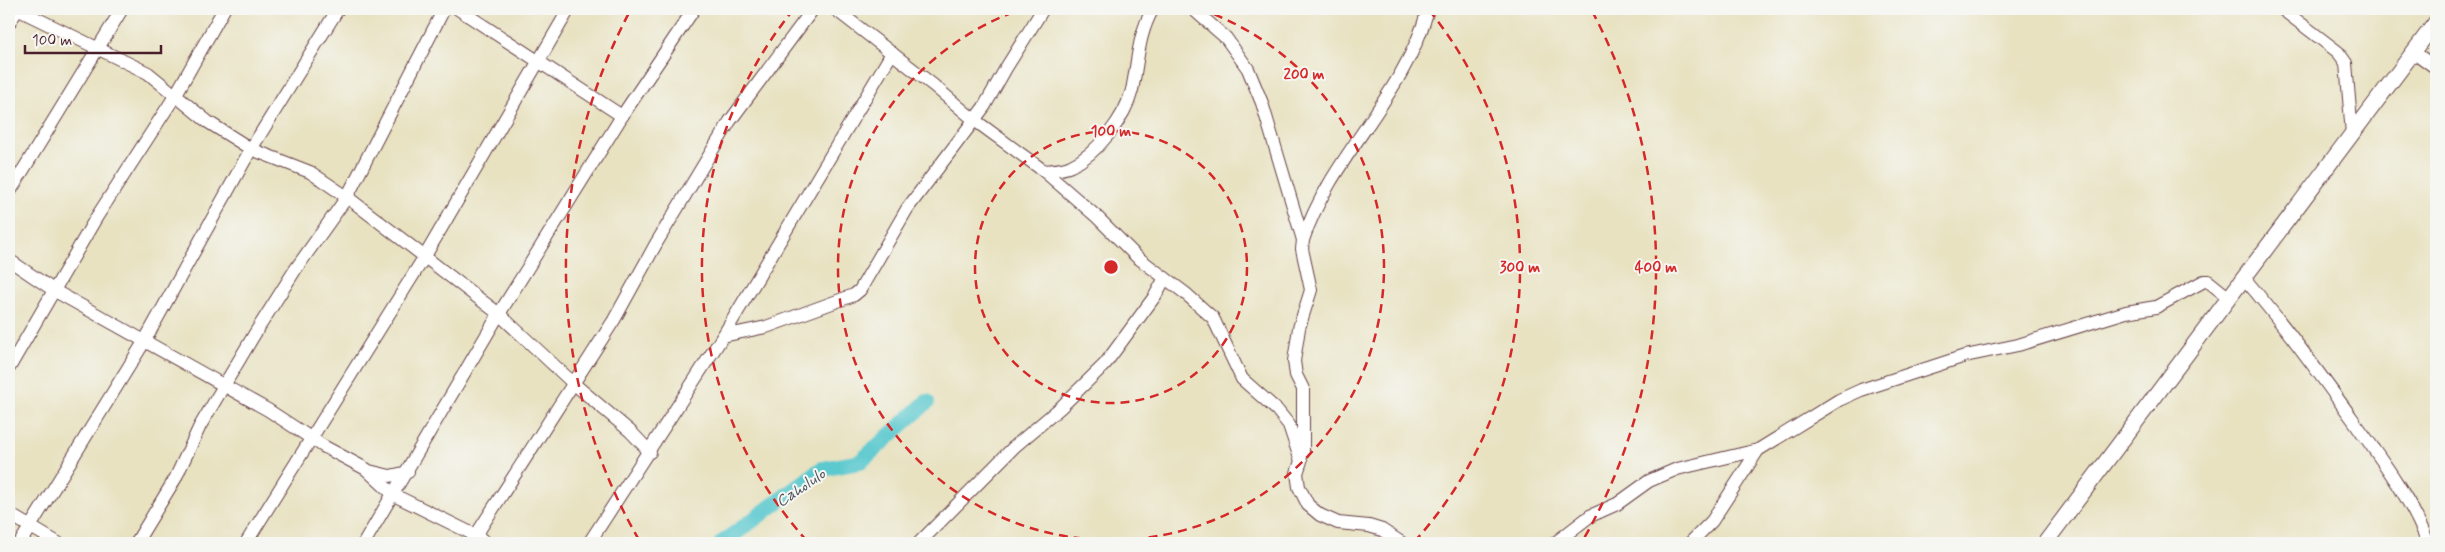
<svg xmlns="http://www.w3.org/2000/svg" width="2445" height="552" font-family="Mynerve,sans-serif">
<rect width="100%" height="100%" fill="#f6f6f2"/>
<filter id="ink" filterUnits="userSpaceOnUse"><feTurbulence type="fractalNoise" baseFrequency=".02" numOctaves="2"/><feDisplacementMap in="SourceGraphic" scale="10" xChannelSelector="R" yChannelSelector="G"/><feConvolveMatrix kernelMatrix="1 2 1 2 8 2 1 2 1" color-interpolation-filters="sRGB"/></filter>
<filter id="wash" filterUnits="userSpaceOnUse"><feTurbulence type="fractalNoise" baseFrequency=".0096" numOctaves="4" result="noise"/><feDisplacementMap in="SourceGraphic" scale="20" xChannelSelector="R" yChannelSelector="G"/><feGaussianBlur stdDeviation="1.12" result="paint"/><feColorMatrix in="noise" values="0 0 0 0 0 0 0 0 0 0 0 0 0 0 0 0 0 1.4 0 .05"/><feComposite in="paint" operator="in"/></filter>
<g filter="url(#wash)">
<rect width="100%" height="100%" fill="#e8e2c1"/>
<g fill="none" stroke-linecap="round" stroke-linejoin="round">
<!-- river -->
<path stroke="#5bc9cf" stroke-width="16" d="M722,543L822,469L860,462L927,402"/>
</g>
</g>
<g filter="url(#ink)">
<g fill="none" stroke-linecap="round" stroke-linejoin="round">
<defs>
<g id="minor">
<path d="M17,9L148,73L208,122L251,149L310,172L347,197L295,270L254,335L200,426L175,479L136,543"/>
<path d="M444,9L347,197L499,314L573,383L631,432L650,452"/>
<path d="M458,9L622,116"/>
<path d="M835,9L933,85L973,119L1044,171L1097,217L1137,257L1185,293L1213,318L1242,379L1277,410L1289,425L1301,461L1297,473L1299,487L1308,505L1320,515L1338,523L1369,526L1382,530L1402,543"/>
<path d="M1193,9L1226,38L1248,69L1262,103L1303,240"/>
<path d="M2282,9L2338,52L2346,63L2352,134"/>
<path d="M9,23L18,9"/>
<path d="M2414,52L2436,68"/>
<path d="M1044,171C1053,170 1063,170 1071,166C1097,154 1125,118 1132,90C1138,62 1138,34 1153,9"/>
<path d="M9,193L122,9"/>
<path d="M9,260L55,291L268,410L323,446L366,469L394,495L475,535L487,543"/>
<path d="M2244,278C2282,322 2316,369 2351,417C2379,456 2411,498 2428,543"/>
<path d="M723,336L766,327L854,295L860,290L907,209L984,107L1006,68L1043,9"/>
<path d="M9,368L96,218L175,96L224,9"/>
<path d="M1303,453V389L1296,375L1294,361L1299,328L1311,290L1302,249L1303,240C1331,156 1405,96 1428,9"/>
<path d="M369,471L390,476L408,472"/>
<path d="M9,514L58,543"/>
<path d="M20,543L144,342L251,149L338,9"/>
<path d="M246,543L425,256L569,9"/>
<path d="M364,543L499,314L622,116L694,9"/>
<path d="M471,543L614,320L657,242L730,121L813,9"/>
<path d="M589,543L723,336L892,53"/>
<path d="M919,543L1014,447L1060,408L1105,364L1155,296L1165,278"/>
<path d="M1555,543L1590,516L1617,504L1649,481L1677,469L1758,450L1839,400L1861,390L1965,356L2018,345L2126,312L2156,307L2204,281H2208L2228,297"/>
<path d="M1690,543L1712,521L1758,450"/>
</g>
<path id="major" d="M2045,543L2436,22"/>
</defs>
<!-- minor casing -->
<use href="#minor" stroke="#623c42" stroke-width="14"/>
<!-- major casing -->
<use href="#major" stroke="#623c42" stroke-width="17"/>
<!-- minor -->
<use href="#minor" stroke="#fff" stroke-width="12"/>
<!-- major -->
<use href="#major" stroke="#fff" stroke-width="15"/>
</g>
</g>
<!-- distance rings -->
<g fill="none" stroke="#d62828" stroke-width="2.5" stroke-dasharray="9 6">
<circle cx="1111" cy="267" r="136"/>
<path d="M1200 9A273 273 0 1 1 1022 9"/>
<path d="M807 541A409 409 0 0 1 793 10M1429 10A409 409 0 0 1 1415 541"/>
<path d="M639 540A545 545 0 0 1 630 11M1592 11A545 545 0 0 1 1583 540"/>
</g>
<g text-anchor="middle" stroke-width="4" stroke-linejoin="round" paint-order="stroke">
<!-- water labels -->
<g font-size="16" font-style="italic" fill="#4f525c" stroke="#f6f6f2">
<text transform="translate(800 487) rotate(-34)" y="6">Caholulo</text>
</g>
</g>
<circle cx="1111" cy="267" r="8" fill="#d62828" stroke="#f6f6f2" stroke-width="2.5"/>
<g font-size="15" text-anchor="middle" font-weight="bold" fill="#d62828" stroke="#f6f6f2" stroke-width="4" stroke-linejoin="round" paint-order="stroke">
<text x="1304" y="79">200 m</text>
<text x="1111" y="136">100 m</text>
<text x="1520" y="272">300 m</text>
<text x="1656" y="272">400 m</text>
</g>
<!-- margin -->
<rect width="2445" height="552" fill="none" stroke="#f6f6f2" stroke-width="30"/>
<!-- scale -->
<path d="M25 45v8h136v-8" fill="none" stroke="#4a1f2b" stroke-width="2.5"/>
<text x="32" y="45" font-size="15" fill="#4a1f2b" stroke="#f6f6f2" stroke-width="4" paint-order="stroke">100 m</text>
</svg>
